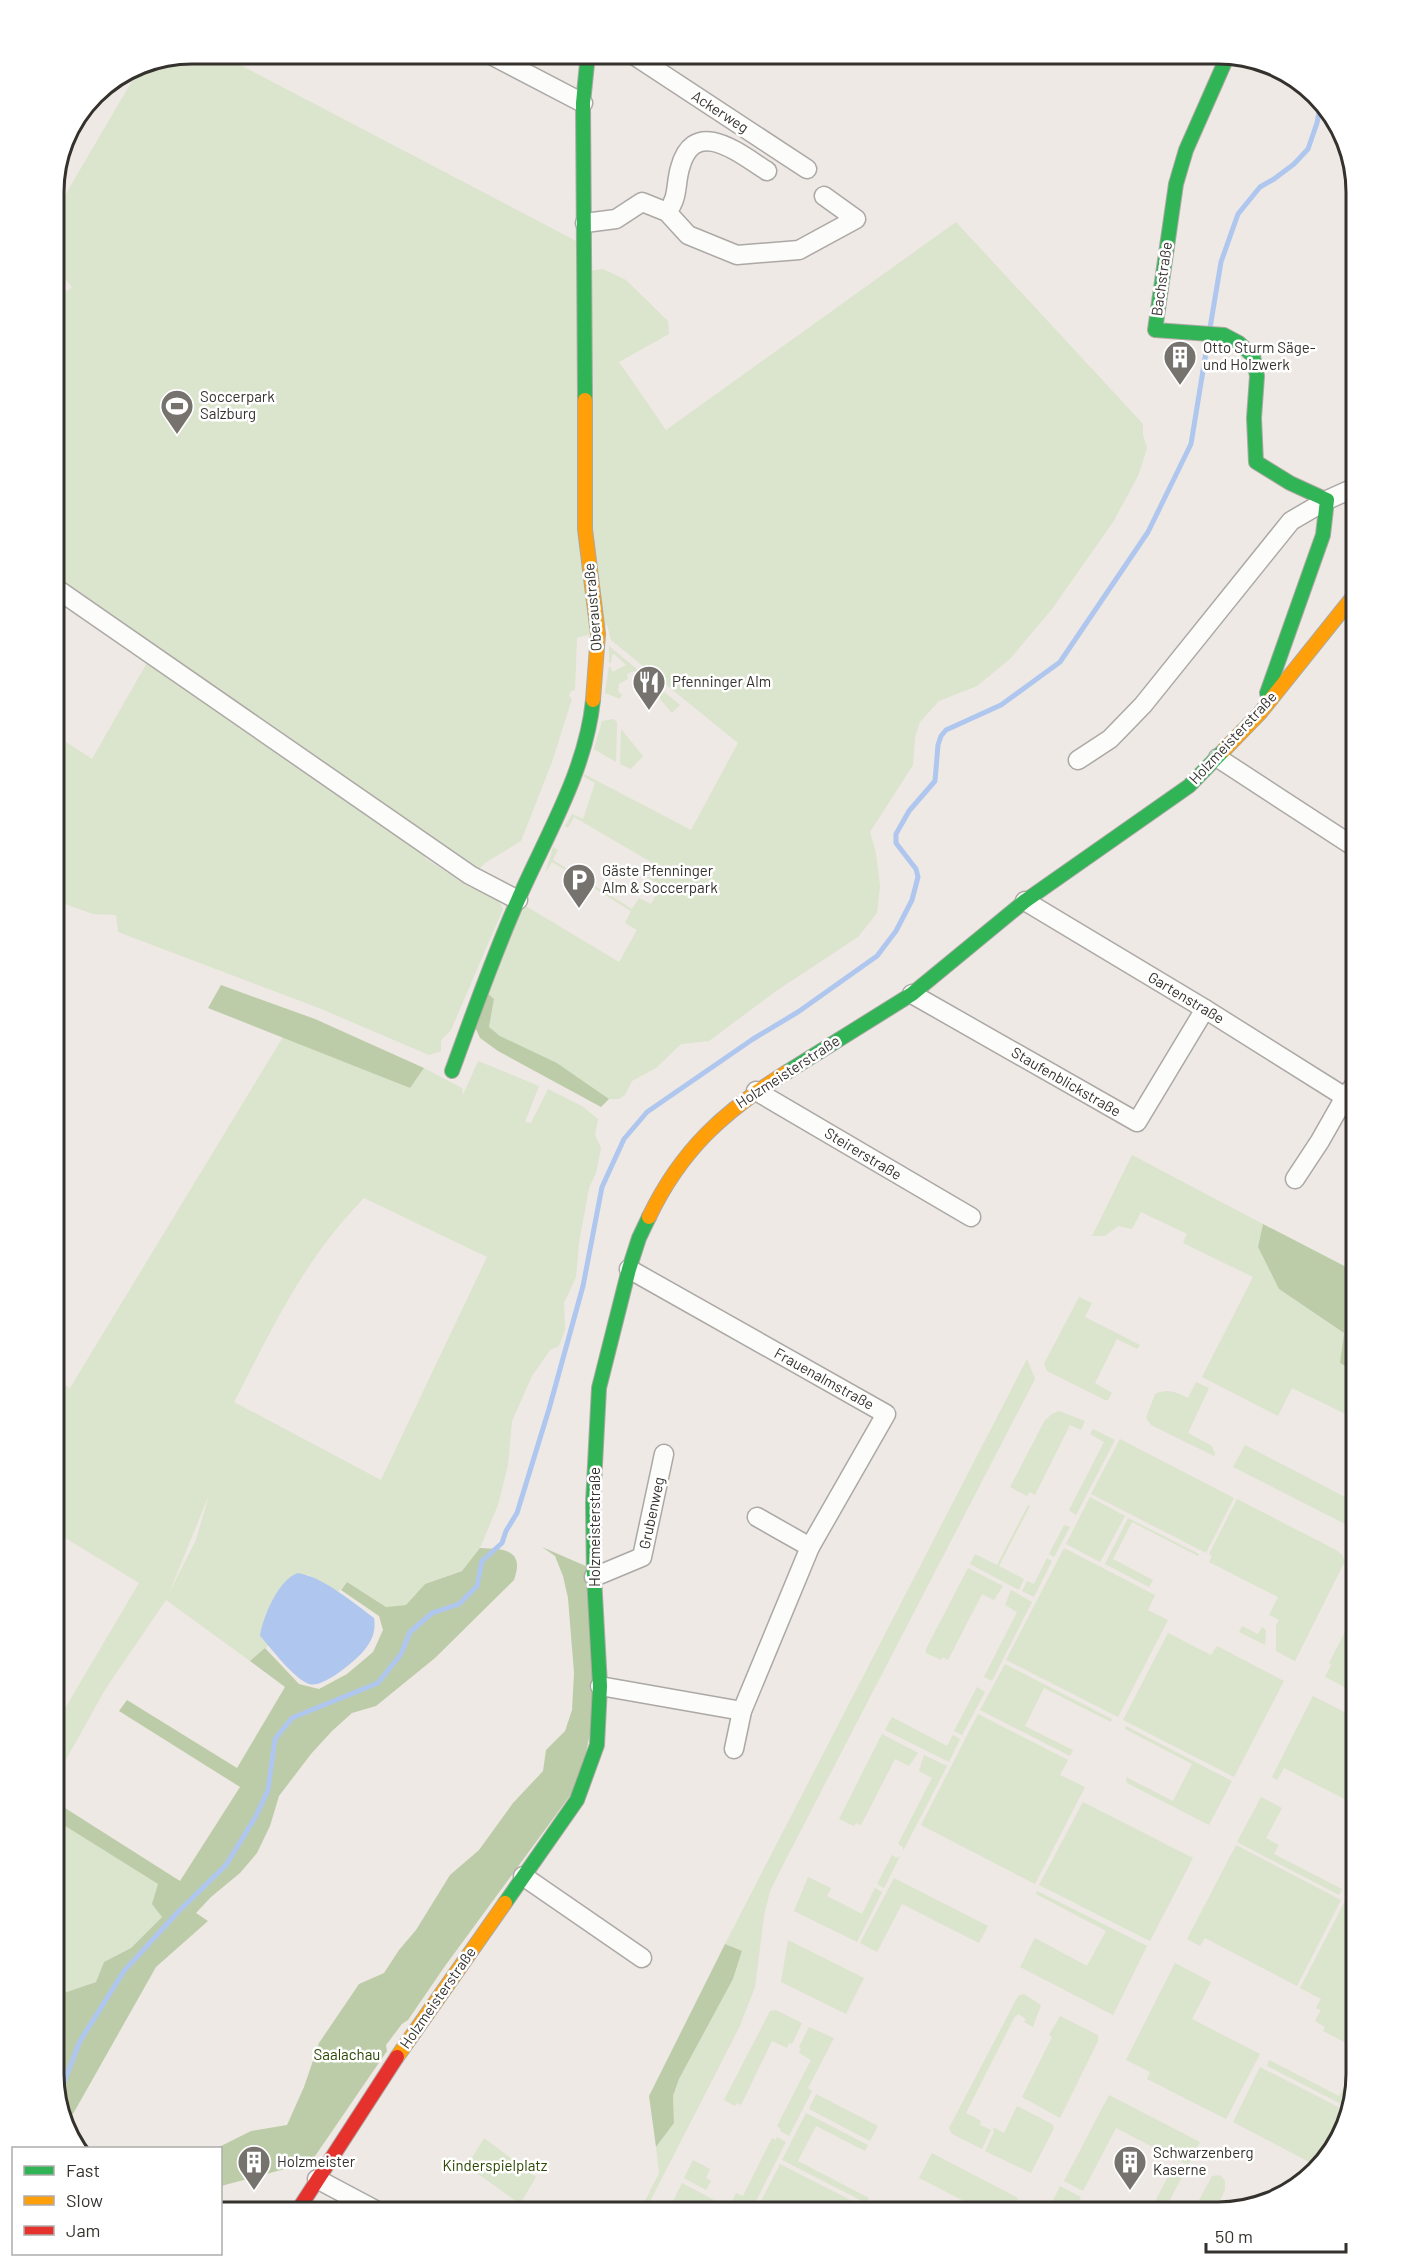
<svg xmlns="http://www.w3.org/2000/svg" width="1410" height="2267" font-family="Barlow,sans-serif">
<rect width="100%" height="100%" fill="#eee9e4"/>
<!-- green -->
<g fill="#dbe4cc" fill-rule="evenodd">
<path d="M193,54H219L580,243L589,271L603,269L626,280L668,321L669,334L619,362L666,430L956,222L1143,424V435L1147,448L1138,476L1113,522L1052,609L1010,659L977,686L939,701L920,722L915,737L913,765L870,832L876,853L880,886L877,913L858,937L776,991L709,1041L681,1044L656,1068L632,1081L625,1095L619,1099H609L557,1063L500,1036L489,1027L494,999L486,992L524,905L619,962L637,930L625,923L631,911L552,862L545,874L553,847L558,850L553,860L632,909L639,898L651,904L661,886L649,878L656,865L574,817L568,828L565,826L572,814L583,819L595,783L583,776L584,774L691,830L738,743L611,640L607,625L588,635L577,638L575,690L571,691L569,696L572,699L552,762L521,841L485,863L476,872L54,580V283L67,291L72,287L54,267V214L142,64Z"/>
<path d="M609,646L680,705L672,713L648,685L640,684V676L635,671L627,674L628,679L619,684L618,691L622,695L620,699L605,693L609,666L613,672L626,665L614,654L612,655L611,663H609Z"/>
<path d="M148,661L424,849L425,858L466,885L498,899L503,909L451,1030L441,1040V1051L429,1055L319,1008L118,932L116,915L93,914L54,900V734L92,759Z"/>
<path d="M613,719L617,722L616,762L594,749L602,721Z"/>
<path d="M621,729L643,756L631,769L620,764Z"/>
<path d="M283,1037L410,1088L424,1068L462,1088L463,1095L478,1061L539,1086L525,1122L531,1123L548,1089L582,1106L598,1119L595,1135L601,1148L596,1173L589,1188L579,1243L576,1277L564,1303L565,1330L559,1346L550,1350L532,1376L512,1421L508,1465L498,1505L480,1548L466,1569L425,1584L406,1605L386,1607L347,1582L338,1592L307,1574L280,1589L267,1612L260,1636L269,1645L250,1661L166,1600L106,1688L54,1781V1727L139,1583L54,1531V1379L70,1388ZM364,1198L487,1257L381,1480L234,1402C273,1327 304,1259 364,1198ZM209,1495L196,1540L169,1593Z"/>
<path d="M1132,1155L1263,1224L1258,1247L1279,1289L1344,1333L1340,1363L1356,1372V1419L1292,1388L1278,1416L1202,1377L1253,1277L1183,1243L1187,1234L1141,1212L1132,1229L1118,1226L1105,1236H1092Z"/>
<path d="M1079,1297L1092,1303L1085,1317L1140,1345L1137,1349L1117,1339L1095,1383L1112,1393L1108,1400H1105L1047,1371L1044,1364Z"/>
<path d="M1027,1359L1035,1379L784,1863L770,1891L764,1916L755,1987L739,2028L644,2213H639L659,2173L656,2147L674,2123L673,2096L679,2079L733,1979L742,1952L725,1944Z"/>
<path d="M1196,1382L1209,1388L1188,1433L1212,1446L1215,1454L1214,1456L1151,1425L1146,1418L1155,1394C1169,1388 1175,1392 1188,1398Z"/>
<path d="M1059,1411L1085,1421L1081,1430L1070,1425L1035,1495L1030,1492L1027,1496L1010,1487L1045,1420L1052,1414Z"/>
<path d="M1093,1429L1115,1440L1076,1515L1069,1510L1104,1442L1090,1434Z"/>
<path d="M1120,1439L1234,1498L1206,1553L1091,1494Z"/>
<path d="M1245,1445L1347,1498L1356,1491V1526L1347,1525L1233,1467Z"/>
<path d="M1090,1497L1125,1516L1100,1562L1066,1544Z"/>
<path d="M1237,1499L1336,1550L1342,1555L1345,1561L1295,1661L1276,1651V1625L1279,1620L1269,1615L1278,1597L1209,1562L1212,1556L1209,1554Z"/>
<path d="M1028,1505L1030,1506L999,1566L1024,1579L1019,1590L970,1564L975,1554L997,1565Z"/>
<path d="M1128,1518L1199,1554L1198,1556L1132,1522L1113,1559L1153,1580L1149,1587L1105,1564Z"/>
<path d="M1064,1525L1070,1527L1054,1557L1049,1554Z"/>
<path d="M1064,1548L1155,1595L1148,1610L1168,1620L1118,1717L1006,1660Z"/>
<path d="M1047,1558L1052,1561L1034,1597L1022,1591L1027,1581L1034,1584Z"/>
<path d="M968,1568L1003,1586L994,1600L982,1594L948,1660L943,1657L941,1660L926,1653V1649Z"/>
<path d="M1011,1590L1032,1602L992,1681L984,1677L1017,1612L1005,1605Z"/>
<path d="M1356,1611V1693L1325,1677L1331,1665L1329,1663Z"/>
<path d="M1242,1626L1258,1634L1262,1627L1266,1630L1265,1645L1239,1632Z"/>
<path d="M1168,1633L1211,1655L1217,1646L1284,1681L1234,1777L1123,1720Z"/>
<path d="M1005,1664L1112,1719L1111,1722L1044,1688L1025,1726L1073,1750L1070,1756L980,1710Z"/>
<path d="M977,1687L985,1692L962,1735L954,1731Z"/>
<path d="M1313,1696L1356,1718V1805L1284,1768L1277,1780L1272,1777Z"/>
<path d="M978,1714L1068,1760L1060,1775L1085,1787L1035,1884L921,1825Z"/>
<path d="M892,1717L947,1746L953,1735L960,1739L949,1762L885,1730Z"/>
<path d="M1126,1726L1232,1781L1209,1825L1127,1783L1126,1777L1173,1801L1192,1764L1125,1729Z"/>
<path d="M882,1734L918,1753L909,1766L895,1759L861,1825L856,1823L854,1826L839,1819Z"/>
<path d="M924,1755L947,1766L903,1851V1847L898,1844L932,1778L919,1771Z"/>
<path d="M1261,1797L1282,1808L1266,1838L1279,1845L1274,1854L1342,1889L1339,1895L1237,1842Z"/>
<path d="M1083,1802L1193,1858L1150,1941L1039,1885Z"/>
<path d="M54,1819L158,1884L162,1917L131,1948L104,1962L96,1982L58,1995L54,2000Z"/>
<path d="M1236,1845L1341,1900L1297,1986L1205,1938L1200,1946L1187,1939Z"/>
<path d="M892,1855L897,1858L900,1856L884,1888L877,1884Z"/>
<path d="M808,1877L831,1888L827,1896L862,1914L875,1888L882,1892L857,1942L794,1911Z"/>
<path d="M894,1878L988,1926L979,1943L902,1904L877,1952L860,1943Z"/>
<path d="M1037,1891L1147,1946L1113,2015L1020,1967L1035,1938L1087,1966L1106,1931L1036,1894Z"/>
<path d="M1345,1901L1356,1907V2048L1323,2031L1325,2027L1315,2021L1321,2010L1316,2008L1321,1999L1300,1988Z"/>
<path d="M788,1940L864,1978L846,2014L781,1982Z"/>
<path d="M1175,1963L1211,1982L1192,2019L1260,2054L1226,2119L1147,2079L1150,2072L1126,2060Z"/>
<path d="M1024,1994L1041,2005L1033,2027L1024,2022L1026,2019L1018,2014L1014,2018L966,2113L981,2121L980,2125L991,2130L982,2149L952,2134L949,2128L1018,1996Z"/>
<path d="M776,2010L802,2023L792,2044L789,2043L787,2048L772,2041L741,2105L737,2103L735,2106L724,2100L770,2011Z"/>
<path d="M1060,2016L1098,2035V2041L1060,2118L1022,2097L1052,2037L1049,2035Z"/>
<path d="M809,2027L834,2038L808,2088L812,2091L789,2136L780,2131L781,2129L777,2126L811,2060L799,2053L801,2048L799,2047Z"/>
<path d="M1269,2060L1339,2096L1356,2063V2075L1347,2107L1267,2066Z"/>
<path d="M1260,2067L1346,2111L1337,2144L1315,2165L1233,2122Z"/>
<path d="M816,2094L878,2126L870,2141L809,2109Z"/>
<path d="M1109,2095L1200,2142L1188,2165L1116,2128L1083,2191L1064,2181Z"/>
<path d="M1017,2106L1052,2124L1054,2128L1031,2173L985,2151L994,2132L993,2127L1004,2133Z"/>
<path d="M806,2113L868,2145L865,2151L816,2126L798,2161L869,2198L866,2203L782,2160Z"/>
<path d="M777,2137L786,2142L750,2213L731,2203L736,2193L743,2196L772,2138L776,2140Z"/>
<path d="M484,2138L536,2177L520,2204L467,2166Z"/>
<path d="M932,2153L1018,2198L1010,2213H961L966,2202L919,2178Z"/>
<path d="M693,2160L710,2169L706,2178L711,2181L706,2190L684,2178Z"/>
<path d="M780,2164L866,2208L863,2213H755Z"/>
<path d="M1173,2167L1184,2173L1163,2213H1149Z"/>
<path d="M1220,2175L1225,2181V2190L1214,2213H1192L1212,2176Z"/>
<path d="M682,2183L714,2200L708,2210L704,2208L703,2211L691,2205L686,2213H667Z"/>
<path d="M1060,2186L1081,2197L1073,2213H1047Z"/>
<path d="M719,2202L740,2213H714Z"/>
</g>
<!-- forest -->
<g fill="#bdcca8">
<path d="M221,985L315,1019L424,1068L410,1088L208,1008Z"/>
<path d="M486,992L494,999L489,1027L500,1036L557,1063L609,1099L601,1107L498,1051L480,1038L475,1027Z"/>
<path d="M1263,1224L1356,1272V1372L1340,1363L1344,1333L1279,1289L1258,1247Z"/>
<path d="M542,1547L588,1567L596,1704L580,1782L445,1966L408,2020L402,2024L386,2045L387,2051L311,2162L221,2186L220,2148H217L251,2131L287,2125L304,2087L319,2043L359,1984L384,1973L399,1950L416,1930L450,1875L479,1850L513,1803L543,1771L546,1750L565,1731L572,1710L574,1673L568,1598L563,1576L555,1556Z"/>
<path d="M480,1548C504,1549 525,1549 514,1580L435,1658L376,1706L352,1713L332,1731L311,1754L279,1796L270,1826L257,1853L240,1873L211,1897L196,1913L208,1921L156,1967L73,2114L63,2112L54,2074L60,2056L54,2046V2000L58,1995L96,1982L104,1962L131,1948L162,1917L152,1904L158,1884L54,1819V1801L180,1881L240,1787L119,1711L127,1700L237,1768L285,1687L250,1661L265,1648L299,1684L319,1689L347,1674L373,1652L383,1630L379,1616L341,1590L347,1582L386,1607L406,1605L425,1584L462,1571Z"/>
<path d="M725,1944L742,1951L733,1979L679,2079L673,2096L674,2123L656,2147L649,2096Z"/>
</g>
<!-- water -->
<path fill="#afc7ee" d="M298,1573C323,1577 354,1603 374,1618C376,1629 373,1639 366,1648C358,1659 323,1689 309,1684C293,1678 272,1649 260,1636C263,1616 279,1579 298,1573Z"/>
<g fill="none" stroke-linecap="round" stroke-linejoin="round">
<!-- stream -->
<g stroke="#afc7ee" stroke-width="5">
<path d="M1210,328L1221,262L1238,214L1260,187L1274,179L1294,164L1308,149L1317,123L1320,107"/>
<path d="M59,2095L80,2041L124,1971L178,1912L226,1865L256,1816L268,1790L275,1739L292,1718L378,1683L401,1654L410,1632L432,1613L459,1604L477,1586L482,1561L502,1543L506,1531L517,1513L549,1409L583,1286L602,1187L624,1139L647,1112L753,1039L798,1012L877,956L896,931L912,900L918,877L916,869L896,843V834L909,811L935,781L938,745L941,736L946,730L1001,705L1060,662L1148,532L1191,444L1208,340"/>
</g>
<defs>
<g id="street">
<path d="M489,54L583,103"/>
<path d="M632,54L807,169"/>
<path d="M667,212C679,197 675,185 680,168C694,115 740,154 767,171"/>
<path d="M585,223L616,219L642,202L667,212L688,235L737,255L799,250L856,219L824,196"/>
<path d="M54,587L470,875L518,900"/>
<path d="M1218,758L1356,848"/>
<path d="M1078,760L1110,739L1143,705L1291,521L1327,500L1356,487"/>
<path d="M1025,901L1205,1009L1345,1097L1356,1083"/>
<path d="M912,994L1137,1122L1205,1009"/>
<path d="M756,1091L971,1217"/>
<path d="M1295,1179L1320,1141L1345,1097"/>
<path d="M629,1269L886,1414L810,1547L742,1711L734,1749"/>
<path d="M757,1517L810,1547"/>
<path d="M594,1577L642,1557L664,1454"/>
<path d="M600,1686L742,1711"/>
<path d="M523,1876L642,1958"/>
<path d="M317,2179L381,2213"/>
</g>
<g id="fast">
<path d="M1228,55L1186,150L1176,184L1155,330L1224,335L1239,343L1253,356L1257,376L1254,418L1256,462L1290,483L1327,500L1323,535L1267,693"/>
<path d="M585,400L583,103L588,54"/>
<path d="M452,1071C473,1014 493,956 518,900C546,836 586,771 593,700"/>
<path d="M787,1072L912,994L1025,901L1189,786L1224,750"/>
<path d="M505,1903L577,1800L597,1745L600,1686L594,1577L593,1503L599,1388L629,1269L639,1238L649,1217"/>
</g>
<g id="slow">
<path d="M585,400V529L598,634L593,700"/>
<path d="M1224,750L1260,713L1356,593"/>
<path d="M649,1217C681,1150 724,1111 787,1072"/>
<path d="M397,2057L505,1903"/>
</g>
<path id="jam" d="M296,2213L397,2057"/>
</defs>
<!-- street casing -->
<use href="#street" stroke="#aca8a5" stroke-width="21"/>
<!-- fast casing -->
<use href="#fast" stroke="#aca8a5" stroke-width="16"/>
<!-- slow casing -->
<use href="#slow" stroke="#aca8a5" stroke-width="16"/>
<!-- jam casing -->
<use href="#jam" stroke="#aca8a5" stroke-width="16"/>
<!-- street -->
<use href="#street" stroke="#fcfcfb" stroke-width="18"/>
<!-- fast -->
<use href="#fast" stroke="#30b455" stroke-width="14"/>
<!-- slow -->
<use href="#slow" stroke="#ff9f0a" stroke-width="14"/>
<!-- jam -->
<use href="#jam" stroke="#e5322d" stroke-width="14"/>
</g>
<!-- icons -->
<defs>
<symbol id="building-pin" viewBox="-11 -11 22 30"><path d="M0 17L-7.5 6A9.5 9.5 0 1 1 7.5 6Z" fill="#76726e" stroke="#fff"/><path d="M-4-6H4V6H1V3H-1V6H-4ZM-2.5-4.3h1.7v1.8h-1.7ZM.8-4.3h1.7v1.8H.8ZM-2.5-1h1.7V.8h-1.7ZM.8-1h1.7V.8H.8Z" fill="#fff"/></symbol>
<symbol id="stadium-pin" viewBox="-11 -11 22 30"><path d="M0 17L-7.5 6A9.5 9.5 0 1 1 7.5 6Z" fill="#76726e" stroke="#fff"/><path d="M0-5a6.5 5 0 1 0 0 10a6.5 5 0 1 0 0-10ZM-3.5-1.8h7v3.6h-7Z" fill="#fff"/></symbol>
<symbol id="restaurant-pin" viewBox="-11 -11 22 30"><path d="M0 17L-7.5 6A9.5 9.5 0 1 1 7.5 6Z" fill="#76726e" stroke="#fff"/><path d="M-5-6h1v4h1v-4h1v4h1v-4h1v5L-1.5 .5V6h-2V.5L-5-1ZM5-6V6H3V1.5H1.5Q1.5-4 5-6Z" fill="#fff"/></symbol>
<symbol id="parking-pin" viewBox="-11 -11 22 30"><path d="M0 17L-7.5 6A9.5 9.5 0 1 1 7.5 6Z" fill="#76726e" stroke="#fff"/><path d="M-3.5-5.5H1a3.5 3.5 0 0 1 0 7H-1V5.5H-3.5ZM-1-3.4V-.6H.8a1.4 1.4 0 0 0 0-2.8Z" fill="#fff"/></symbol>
</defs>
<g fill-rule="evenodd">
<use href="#building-pin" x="1161" y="338" width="38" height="52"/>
<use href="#stadium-pin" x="158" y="387" width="38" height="52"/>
<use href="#restaurant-pin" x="630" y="663" width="38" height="52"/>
<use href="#parking-pin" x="560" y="861" width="38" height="52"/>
<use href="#building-pin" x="235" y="2143" width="38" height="52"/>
<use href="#building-pin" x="1111" y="2143" width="38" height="52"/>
</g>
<g text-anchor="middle" stroke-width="5" stroke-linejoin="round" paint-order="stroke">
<!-- street labels -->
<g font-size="15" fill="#35322e" stroke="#fff">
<text transform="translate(720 112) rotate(33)" y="5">Ackerweg</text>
<text transform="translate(1162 279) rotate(-82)" y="5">Bachstraße</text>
<text transform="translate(593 607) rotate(-95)" y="5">Oberaustraße</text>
<text transform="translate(1233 738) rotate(-47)" y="5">Holzmeisterstraße</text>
<text transform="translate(1186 998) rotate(31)" y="5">Gartenstraße</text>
<text transform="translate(788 1072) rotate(-33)" y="5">Holzmeisterstraße</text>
<text transform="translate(1066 1082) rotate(30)" y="5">Staufenblickstraße</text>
<text transform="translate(863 1154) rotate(31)" y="5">Steirerstraße</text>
<text transform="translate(824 1379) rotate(29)" y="5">Frauenalmstraße</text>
<text transform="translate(652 1513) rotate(-78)" y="5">Grubenweg</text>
<text transform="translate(595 1527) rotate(-90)" y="5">Holzmeisterstraße</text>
<text transform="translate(438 1998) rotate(-55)" y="5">Holzmeisterstraße</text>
</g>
<!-- poi labels -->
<g font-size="15" fill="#35322e" stroke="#fff" text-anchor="start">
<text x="1203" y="353">Otto Sturm Säge-<tspan x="1203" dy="17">und Holzwerk</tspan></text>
<text x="200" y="402">Soccerpark<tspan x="200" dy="17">Salzburg</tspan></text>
<text x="672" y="687">Pfenninger Alm</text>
<text x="602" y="876">Gäste Pfenninger<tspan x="602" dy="17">Alm &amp; Soccerpark</tspan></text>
<text x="1153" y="2158">Schwarzenberg<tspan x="1153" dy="17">Kaserne</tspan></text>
<text x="277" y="2167">Holzmeister</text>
</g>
<!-- park labels -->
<g font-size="15" fill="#2a4600" stroke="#fff">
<text x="347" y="2060">Saalachau</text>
<text x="495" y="2171">Kinderspielplatz</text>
</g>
</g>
<!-- crop -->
<path d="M0 0H1410V2267H0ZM192 64H1218A128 128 0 0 1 1346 192V2074A128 128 0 0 1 1218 2202H192A128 128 0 0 1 64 2074V192A128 128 0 0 1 192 64Z" fill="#fff" fill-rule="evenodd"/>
<path fill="none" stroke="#35322e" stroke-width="3" d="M192 64H1218A128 128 0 0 1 1346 192V2074A128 128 0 0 1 1218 2202H192A128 128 0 0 1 64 2074V192A128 128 0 0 1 192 64Z"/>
<!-- legend -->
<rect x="12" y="2147" width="210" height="108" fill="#ffffff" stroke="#aeadab" stroke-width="1.5"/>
<rect x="24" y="2166" width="30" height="9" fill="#30b455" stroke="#aeadab" stroke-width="1.5"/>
<text x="66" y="2177" font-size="18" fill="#35322e">Fast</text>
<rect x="24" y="2196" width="30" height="9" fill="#ff9f0a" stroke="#aeadab" stroke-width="1.5"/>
<text x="66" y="2207" font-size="18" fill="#35322e">Slow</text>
<rect x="24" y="2226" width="30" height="9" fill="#e5322d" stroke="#aeadab" stroke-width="1.5"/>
<text x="66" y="2237" font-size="18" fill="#35322e">Jam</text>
<!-- scale -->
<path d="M1206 2243v9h140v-9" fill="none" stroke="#35322e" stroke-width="3"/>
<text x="1215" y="2243" font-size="18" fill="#35322e" stroke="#ffffff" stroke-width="4.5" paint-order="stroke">50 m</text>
</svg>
